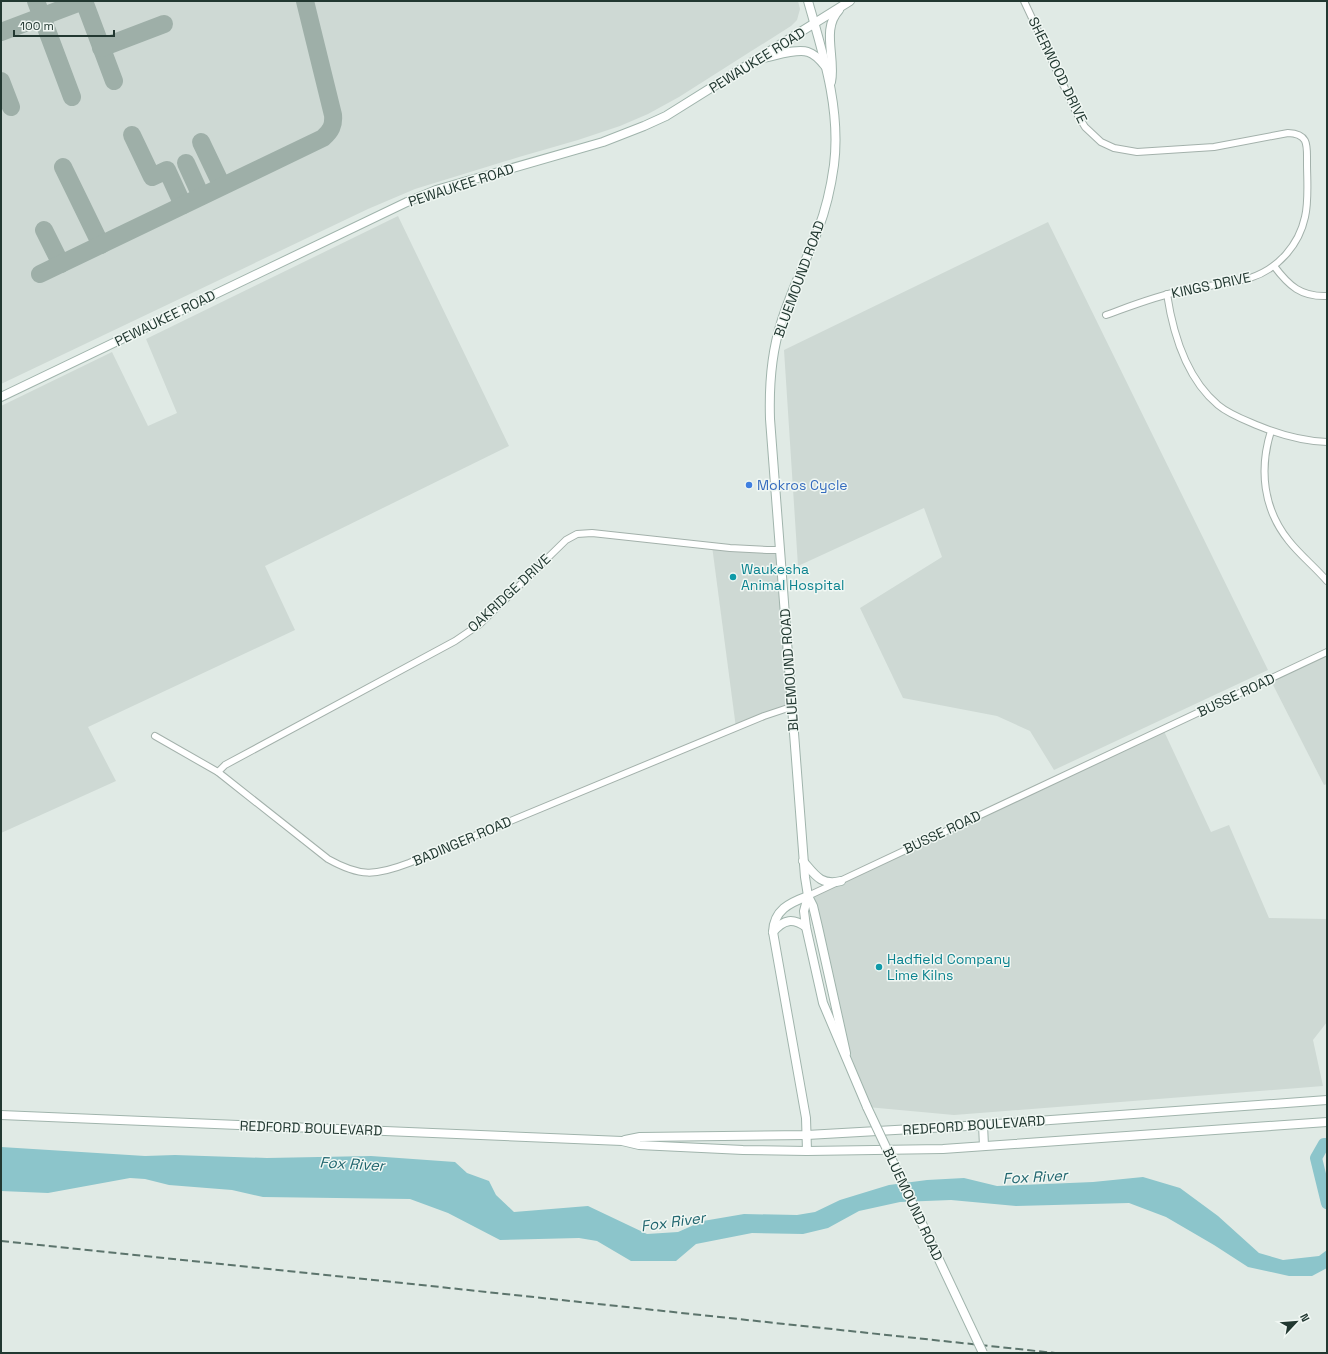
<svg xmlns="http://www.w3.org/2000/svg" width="1328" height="1354" font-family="'Space Grotesk',sans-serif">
<rect width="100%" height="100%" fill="#e0eae5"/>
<!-- built -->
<g fill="#ced9d4">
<path d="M1,1H798L800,9L797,20L791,26L679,97L648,114L620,126L578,140L519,157L415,189L368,209L1,384Z"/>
<path d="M398,216L509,446L265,566L295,630L88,727L116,781L1,833V406L112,352L148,426L177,413L146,339Z"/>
<path d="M1048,222L1268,670L1054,770L1030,731L997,716L903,698L860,608L942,557L924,508L798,566L784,350Z"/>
<path d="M712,546L780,550L791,707L736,728Z"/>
<path d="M1327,652V784L1324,785L1270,679Z"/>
<path d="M1163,729L1211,832L1229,825L1269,918L1327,919V1022L1313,1040L1323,1086L954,1115L867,1107L846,1053L808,896Z"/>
</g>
<!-- water -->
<path fill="#8cc5cb" d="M1,1147L145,1156L175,1155L267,1158L371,1156L455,1162L467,1173L489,1181L496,1195L514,1212L588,1206L647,1234L678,1232L703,1221L744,1214L797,1215L815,1212L840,1200L889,1185L927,1180L964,1178L997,1186L1093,1182L1143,1177L1180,1188L1218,1216L1259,1253L1283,1260L1319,1256L1327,1250V1268L1312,1276H1289L1248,1267L1214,1245L1166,1217L1129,1203L1016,1206L951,1200L900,1202L859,1211L828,1228L803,1234L752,1233L696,1244L676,1261H631L597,1241L579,1238L500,1240L448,1213L410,1199L263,1197L232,1190L169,1185L145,1179L130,1178L48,1193L1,1191Z"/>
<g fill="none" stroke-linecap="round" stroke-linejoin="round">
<!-- river -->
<path stroke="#8cc5cb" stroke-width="12" d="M1327,1144H1324L1316,1158L1327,1203"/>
<!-- taxiway -->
<g stroke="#9eafa8" stroke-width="18">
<path d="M36,1L72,97"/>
<path d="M84,1L114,81"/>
<path d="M1,32L83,1"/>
<path d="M101,48L164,24"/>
<path d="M1,81L11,107"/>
<path d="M132,135L152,177L167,170L183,205"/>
<path d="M201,142L222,186"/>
<path d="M186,163L201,196"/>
<path d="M63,167L101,245"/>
<path d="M44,230L61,264"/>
<path d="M40,274L323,138C331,131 334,125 333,115L305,1"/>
</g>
<defs>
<g id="minor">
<path d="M1024,1L1076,112L1085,127L1101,142L1114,148L1137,152L1214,147L1288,133C1309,134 1307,145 1307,163C1307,180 1309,200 1305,217C1299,245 1278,269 1250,278C1228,284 1204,286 1181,291C1156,296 1131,306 1106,315"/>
<path d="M1274,266C1289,286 1301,297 1327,296"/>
<path d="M1167,294C1173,334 1186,378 1218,405C1230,415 1245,420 1259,426C1281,435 1303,441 1327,442"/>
<path d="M1271,431C1259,469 1263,509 1289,541C1300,555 1315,567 1327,581"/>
<path d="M155,736L218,772L328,859C360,877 375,876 409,863L764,716L791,707"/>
<path d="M218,772L225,765L455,641L480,624L566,540L577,534L592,533L730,548L767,550H780"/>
<path d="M808,896L1327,652"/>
</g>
<g id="secondary">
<path d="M808,1C823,54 841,109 834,165C831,187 826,209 818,230C806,261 791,291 781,323C771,354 769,387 770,419L805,877L808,896L813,906L818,927L846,1053"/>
<path d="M763,58C775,56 797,48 808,52C815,54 821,61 825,66"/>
<path d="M831,82C836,58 821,29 839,10"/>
<path d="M1,397L407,202L436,190L603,142L644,126L666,116L850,1"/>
<path d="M803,861C815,875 821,886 841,881"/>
<path d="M808,896L804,911L806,927L823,1003L867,1107"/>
<path d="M773,932C784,919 793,918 806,927"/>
<path d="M1,1115L622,1141L639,1145L743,1150L807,1151L943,1149L1327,1122"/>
<path d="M983,1125L984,1146"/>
<path d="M625,1140L640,1137L807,1135L983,1125L1327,1100"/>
<path d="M807,1151L806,1118L773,932C774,910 789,903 808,896"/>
</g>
</defs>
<!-- minor casing -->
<use href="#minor" stroke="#a3b1ab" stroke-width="8"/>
<!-- secondary casing -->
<use href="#secondary" stroke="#a0b4ac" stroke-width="10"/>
<!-- minor -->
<use href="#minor" stroke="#fff" stroke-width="6"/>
<!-- secondary -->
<use href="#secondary" stroke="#fff" stroke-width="8"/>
<!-- rail -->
<path stroke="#5c746c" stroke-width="2" stroke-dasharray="8 4" stroke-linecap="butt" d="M1,1241L384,1281L1055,1353"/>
<defs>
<path id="secondary-bridge" d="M867,1107L983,1353"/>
</defs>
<!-- secondary-bridge casing -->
<use href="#secondary-bridge" stroke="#a0b4ac" stroke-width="10" stroke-linecap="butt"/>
<!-- secondary-bridge -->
<use href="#secondary-bridge" stroke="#fff" stroke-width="8"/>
</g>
<!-- markers -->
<circle fill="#3f7fe0" stroke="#f0f7f3" stroke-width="1.5" cx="749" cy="485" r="4"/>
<g fill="#0f9aa8" stroke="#f0f7f3" stroke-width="1.5">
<circle cx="733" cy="577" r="4"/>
<circle cx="879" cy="967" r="4"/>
</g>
<g text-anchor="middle" stroke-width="3" stroke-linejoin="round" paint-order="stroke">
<!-- street labels -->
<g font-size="14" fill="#223831" stroke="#f0f7f3">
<text transform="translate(757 60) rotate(-32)" y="5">PEWAUKEE ROAD</text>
<text transform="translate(1058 70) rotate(64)" y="5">SHERWOOD DRIVE</text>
<text transform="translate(461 185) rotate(-18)" y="5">PEWAUKEE ROAD</text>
<text transform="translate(799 279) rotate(-70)" y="5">BLUEMOUND ROAD</text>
<text transform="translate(1211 285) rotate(-12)" y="5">KINGS DRIVE</text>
<text transform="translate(165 318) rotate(-26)" y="5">PEWAUKEE ROAD</text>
<text transform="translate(509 593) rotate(-43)" y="5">OAKRIDGE DRIVE</text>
<text transform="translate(789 670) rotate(-94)" y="5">BLUEMOUND ROAD</text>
<text transform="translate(1236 695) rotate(-25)" y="5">BUSSE ROAD</text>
<text transform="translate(942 832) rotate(-25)" y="5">BUSSE ROAD</text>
<text transform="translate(462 841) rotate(-23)" y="5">BADINGER ROAD</text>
<text transform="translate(974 1125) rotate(-4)" y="5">REDFORD BOULEVARD</text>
<text transform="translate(311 1128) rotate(2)" y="5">REDFORD BOULEVARD</text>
<text transform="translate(913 1204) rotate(65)" y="5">BLUEMOUND ROAD</text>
</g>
<!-- shop labels -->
<g font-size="14" fill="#366cbe" stroke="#f0f7f3" text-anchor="start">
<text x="757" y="490">Mokros Cycle</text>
</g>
<!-- culture labels -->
<g font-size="14" fill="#0d838f" stroke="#f0f7f3" text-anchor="start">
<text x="741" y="574">Waukesha<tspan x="741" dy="16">Animal Hospital</tspan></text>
<text x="887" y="964">Hadfield Company<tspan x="887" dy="16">Lime Kilns</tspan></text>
</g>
<!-- water labels -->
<g font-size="15" font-style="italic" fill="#21666f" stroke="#f0f7f3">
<text transform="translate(352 1164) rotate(3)" y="5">Fox River</text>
<text transform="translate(1035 1177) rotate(-3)" y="5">Fox River</text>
<text transform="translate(673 1222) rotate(-8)" y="5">Fox River</text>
</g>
</g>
<!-- border -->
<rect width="1328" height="1354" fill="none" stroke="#223831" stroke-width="4"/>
<!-- north arrow -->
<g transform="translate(1296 1322) rotate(64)" stroke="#f0f7f3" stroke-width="3" paint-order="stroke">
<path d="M0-3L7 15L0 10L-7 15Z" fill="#223831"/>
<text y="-6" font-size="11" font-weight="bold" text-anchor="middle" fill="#223831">N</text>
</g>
<!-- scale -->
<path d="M14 30v6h100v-6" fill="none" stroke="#223831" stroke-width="2"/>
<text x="20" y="30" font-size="12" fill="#223831" stroke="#f0f7f3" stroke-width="3" paint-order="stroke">100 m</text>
</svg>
